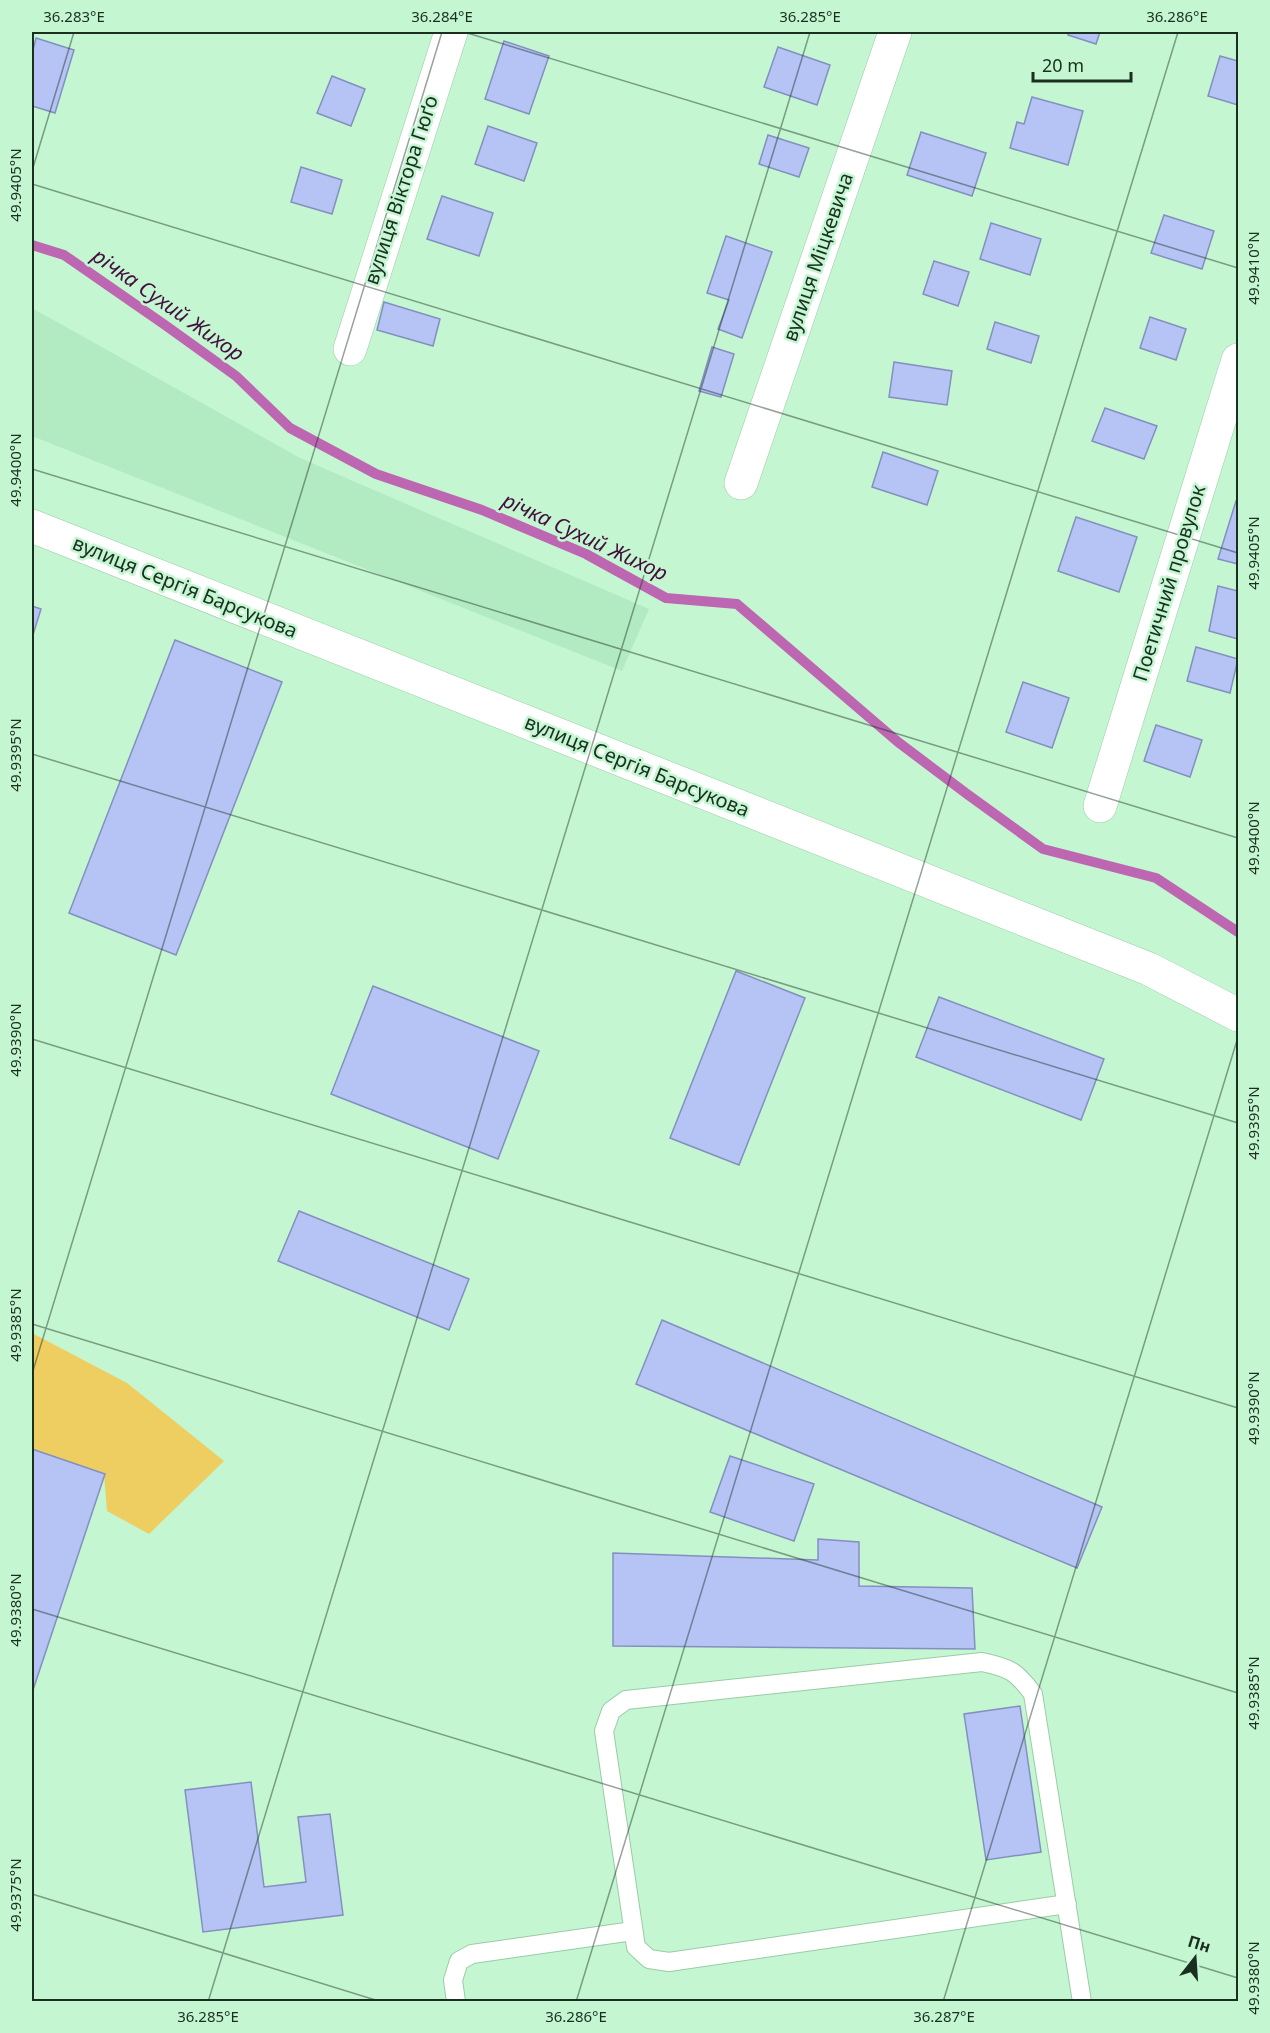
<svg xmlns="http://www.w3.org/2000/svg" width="1270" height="2033" font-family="'Noto Sans',sans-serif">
<rect width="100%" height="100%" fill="#c4f7d1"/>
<!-- built -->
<path fill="#b2eac1" d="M32,308L300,458L649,609L622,671L32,436Z"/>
<!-- green -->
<path fill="#eecd61" d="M32,1333L127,1383L224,1461L149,1534L107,1511L104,1474L32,1449Z"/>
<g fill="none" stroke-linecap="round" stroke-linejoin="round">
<!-- stream -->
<path stroke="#bd66b1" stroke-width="10" d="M32,245L64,255L165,325L236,376L290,428L376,474L482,510L586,554L666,598L737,604L898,742L967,794L1043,849L1156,878L1238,932"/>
</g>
<!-- building -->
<g fill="#b5c3f5" stroke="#8390bf" stroke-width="1.5">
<path d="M1069,32H1100L1096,44L1068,35Z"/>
<path d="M36,38L74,50L55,113L32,106V54Z"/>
<path d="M504,41L549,56L529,114L485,99Z"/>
<path d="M778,47L830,65L817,105L764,87Z"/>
<path d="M1220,56L1238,61V105L1208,96Z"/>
<path d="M332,76L365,89L351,126L317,113Z"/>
<path d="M1032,97L1083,111L1068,165L1010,148L1017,122L1024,124Z"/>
<path d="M488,126L537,143L524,181L475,164Z"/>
<path d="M921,132L986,153L972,196L907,175Z"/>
<path d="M768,135L809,148L799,177L759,164Z"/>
<path d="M301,167L342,180L332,214L291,202Z"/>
<path d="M442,196L493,213L479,256L427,239Z"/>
<path d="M1164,215L1214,231L1202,269L1151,253Z"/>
<path d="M991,223L1041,239L1030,275L980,259Z"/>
<path d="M726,236L772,252L742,338L718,329L729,300L707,293Z"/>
<path d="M934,261L969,272L958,306L923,294Z"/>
<path d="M384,302L440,319L433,346L377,330Z"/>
<path d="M1150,317L1186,329L1176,360L1140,348Z"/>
<path d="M995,322L1039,336L1031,363L987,349Z"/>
<path d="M712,347L734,354L721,397L699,391Z"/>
<path d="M894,362L952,371L947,405L889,397Z"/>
<path d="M1105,408L1157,426L1144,459L1092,441Z"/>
<path d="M883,452L938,471L927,505L872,487Z"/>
<path d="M1236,501L1238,502V564L1218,559Z"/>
<path d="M1076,517L1137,537L1119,592L1058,571Z"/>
<path d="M1218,586L1238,591V639L1209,631Z"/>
<path d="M32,606L41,609L32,638Z"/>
<path d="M175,640L282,682L176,955L69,913Z"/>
<path d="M1196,647L1238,659L1230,693L1187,681Z"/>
<path d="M1023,682L1069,698L1052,748L1006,732Z"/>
<path d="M1156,725L1202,740L1190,777L1144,761Z"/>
<path d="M736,971L805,998L739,1165L670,1138Z"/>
<path d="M373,986L539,1051L498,1159L331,1094Z"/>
<path d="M939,997L1104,1059L1081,1120L916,1057Z"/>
<path d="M299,1211L469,1279L449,1330L278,1261Z"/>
<path d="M662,1320L1102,1507L1077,1568L636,1384Z"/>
<path d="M32,1449L105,1474L32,1693Z"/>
<path d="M730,1456L814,1484L794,1541L710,1512Z"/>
<path d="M818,1539L859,1542V1586L972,1588L975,1649L613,1646V1553L818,1560Z"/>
<path d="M1020,1706L1041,1852L986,1860L964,1714Z"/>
<path d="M251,1782L264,1887L306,1882L298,1817L330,1814L343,1915L203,1932L185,1790Z"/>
</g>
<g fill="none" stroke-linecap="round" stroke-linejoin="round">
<defs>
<g id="lane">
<path d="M1067,1904L669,1962L649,1959L636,1947L604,1731L611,1711L626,1700L982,1662C1010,1668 1016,1671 1033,1694L1082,2002"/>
<path d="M456,2002L453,1980L459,1961L472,1954L633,1931"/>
</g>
<g id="street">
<path d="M350,349L451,32"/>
<path d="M741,483L895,32"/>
<path d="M1100,806L1238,360"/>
</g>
<path id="secondary" d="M32,526L1149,969L1238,1015"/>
</defs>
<!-- lane casing -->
<use href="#lane" stroke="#9acba6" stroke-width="20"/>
<!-- street casing -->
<use href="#street" stroke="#9acba6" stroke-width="34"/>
<!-- secondary casing -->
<use href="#secondary" stroke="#9acba6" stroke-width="34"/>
<!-- lane -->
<use href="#lane" stroke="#fff" stroke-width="18"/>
<!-- street -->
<use href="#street" stroke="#fff" stroke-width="33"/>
<!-- secondary -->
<use href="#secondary" stroke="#fff" stroke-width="33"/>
</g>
<!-- ticks -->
<path fill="none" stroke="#1b2f21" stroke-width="1.5" stroke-opacity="0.45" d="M464,32L1238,268M32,171L74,32M32,184L1238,553M32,469L1238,838M32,754L1238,1123M32,1039L1238,1408M32,1324L1238,1693M32,1374L442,32M32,1609L1238,1978M32,1894L382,2002M208,2002L810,32M576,2002L1178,32M943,2002L1238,1037"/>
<g text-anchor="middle" stroke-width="5" stroke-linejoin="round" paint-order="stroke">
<!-- street labels -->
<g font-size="20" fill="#1b2f21" stroke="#c4f7d1">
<text transform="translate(401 190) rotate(-72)" y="7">вулиця Віктора Гюґо</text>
<text transform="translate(818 257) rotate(-71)" y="7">вулиця Міцкевича</text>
<text transform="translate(1169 583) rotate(-73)" y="7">Поетичний провулок</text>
<text transform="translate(185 587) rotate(22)" y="7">вулиця Сергія Барсукова</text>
<text transform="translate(637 766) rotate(22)" y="7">вулиця Сергія Барсукова</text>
</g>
<!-- water labels -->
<g font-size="21" font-style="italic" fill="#450d3f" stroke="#c4f7d1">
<text transform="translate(168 305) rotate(35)" y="7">річка Сухий Жихор</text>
<text transform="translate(585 537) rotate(25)" y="7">річка Сухий Жихор</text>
</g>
</g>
<!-- border -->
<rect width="1270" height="2033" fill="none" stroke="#c4f7d1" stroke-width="66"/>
<!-- north arrow -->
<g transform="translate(1195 1958) rotate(17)" stroke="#c4f7d1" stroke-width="4.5" paint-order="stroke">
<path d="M0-4.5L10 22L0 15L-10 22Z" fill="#1b2f21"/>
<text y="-9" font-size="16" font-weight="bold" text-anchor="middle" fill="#1b2f21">Пн</text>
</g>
<!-- scale -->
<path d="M1033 72v9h98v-9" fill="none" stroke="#1b2f21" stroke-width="3"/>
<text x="1042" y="72" font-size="18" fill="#1b2f21" stroke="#c4f7d1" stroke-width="4.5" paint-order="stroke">20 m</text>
<rect x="33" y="33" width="1204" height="1967" fill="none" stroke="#1b2f21" stroke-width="2"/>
<g font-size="15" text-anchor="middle" fill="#1b2f21">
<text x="74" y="22">36.283°E</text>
<text x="442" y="22">36.284°E</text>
<text x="810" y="22">36.285°E</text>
<text x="1177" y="22">36.286°E</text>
<text transform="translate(16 185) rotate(-90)" y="5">49.9405°N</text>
<text transform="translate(1254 268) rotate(-90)" y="5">49.9410°N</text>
<text transform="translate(16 470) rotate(-90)" y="5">49.9400°N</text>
<text transform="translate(1254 553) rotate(-90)" y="5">49.9405°N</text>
<text transform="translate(16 755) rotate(-90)" y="5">49.9395°N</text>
<text transform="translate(1254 838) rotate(-90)" y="5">49.9400°N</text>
<text transform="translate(16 1040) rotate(-90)" y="5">49.9390°N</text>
<text transform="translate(1254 1123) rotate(-90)" y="5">49.9395°N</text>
<text transform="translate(16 1325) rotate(-90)" y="5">49.9385°N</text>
<text transform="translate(1254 1408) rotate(-90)" y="5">49.9390°N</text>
<text transform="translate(16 1610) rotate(-90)" y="5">49.9380°N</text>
<text transform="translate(1254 1693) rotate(-90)" y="5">49.9385°N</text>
<text transform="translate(16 1895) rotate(-90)" y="5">49.9375°N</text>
<text transform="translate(1254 1978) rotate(-90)" y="5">49.9380°N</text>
<text x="208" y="2022">36.285°E</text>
<text x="576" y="2022">36.286°E</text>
<text x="944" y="2022">36.287°E</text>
</g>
</svg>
